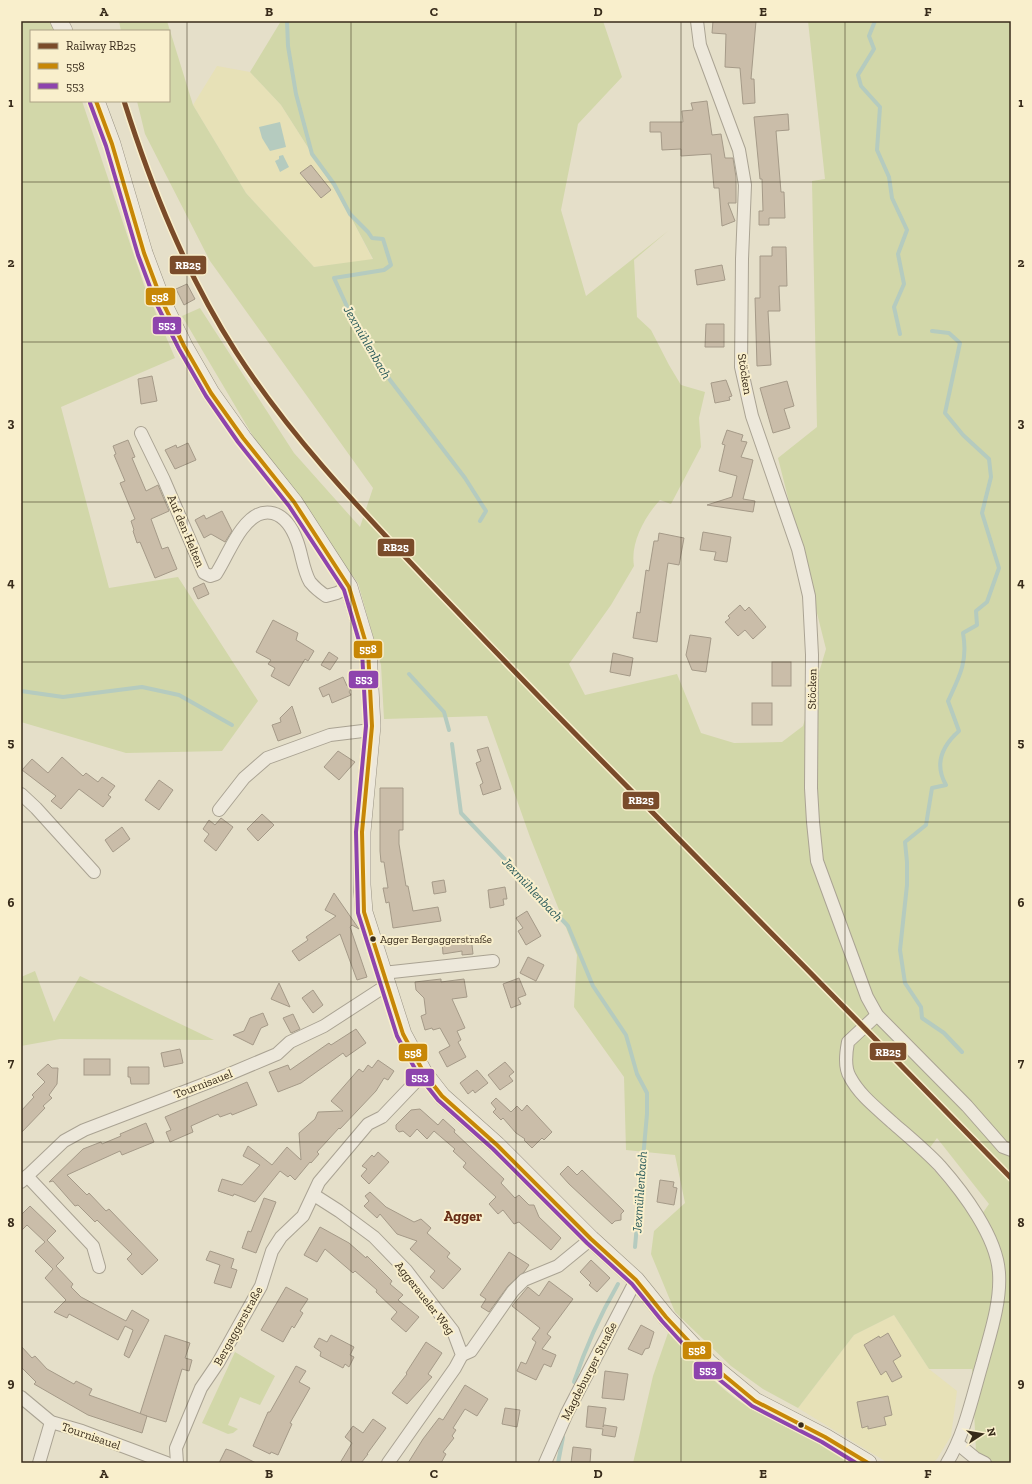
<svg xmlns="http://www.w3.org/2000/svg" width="1032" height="1484" font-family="'Zilla Slab',serif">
<rect width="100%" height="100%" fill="#e5dfc9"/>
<!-- farmland -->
<g fill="#e7e1b7">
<path d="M217,66L250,72L281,105L312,154L347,197L344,204L373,260L314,267L246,193L193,105Z"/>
<path d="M894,1315L929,1369L957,1391L951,1436L937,1459L932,1463H888L798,1408L854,1335Z"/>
</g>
<!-- green -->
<g fill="#d2d7a9" fill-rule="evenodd">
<path d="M21,21H49L55,31H31V101H82L144,285L175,358L61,407L109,588L178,577L258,701L222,751L126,753L21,722Z"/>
<path d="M119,21H167L193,105L246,193L314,267L373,259L344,204L281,105L250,72L281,21H603L622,77L578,124L561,210L586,296L668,231L634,260L637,317L651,330L669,365L681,385L705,392L699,418L701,447L671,504L660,500C645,516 630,543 634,566L611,605L569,664L585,695L677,674L701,733L734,743L782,742L803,726L826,649L778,458L817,427L812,181L825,179L808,21H1011V1463H994L976,1452L972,1369H929L894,1315L854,1335L798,1408L763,1389L731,1366L675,1312L651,1254L654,1231L685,1203L675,1155L626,1150L624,1077L574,1007L577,955L530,837L487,716L384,719L381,665L358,583L263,453L182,316L200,308L294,453L360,527L373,488L210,261L145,134L137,101H169V31H121ZM937,1138L989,1204L975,1224L957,1197L923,1157Z"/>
<path d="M35,971L54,1022L80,976L214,1040L60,1039L21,1046V977Z"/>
<path d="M668,1333C692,1357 719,1390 749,1407C784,1427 821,1441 855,1463H633L653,1376Z"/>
<path d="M235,1352L275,1376L260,1405L240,1397L228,1425L238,1429L233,1433L228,1434L202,1423Z"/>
</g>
<!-- water -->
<g fill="#b5cbbf">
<path d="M280,122L286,147L270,151L262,138L259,127Z"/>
<path d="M283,155L289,167L280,172L275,161L279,159V156Z"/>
</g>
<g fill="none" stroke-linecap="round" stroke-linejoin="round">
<!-- stream -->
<g stroke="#b5cbbf" stroke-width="4">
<path d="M287,21L288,46L296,94L312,154L334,184L350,214L368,232L372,238L383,239L391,265L384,270L334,278L356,326L390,380L465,478L486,511L480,521"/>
<path d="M875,21L869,36L874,49L858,75L861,86L880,107L877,150L889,177L892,198L907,230L898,254L904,284L894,307L900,334"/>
<path d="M932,331L949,333L960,343L945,413L963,435L989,459L991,477L982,513L999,568L987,602L976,611L977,625L963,633C968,661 960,676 948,701L959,731C942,746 934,764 946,785L932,788L926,825L905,842L907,862V885L900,950L905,983L921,1007L922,1018L944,1033L962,1052"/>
<path d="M409,674L444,712L449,730"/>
<path d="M21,691L63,697L142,687L179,695L232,725"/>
<path d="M452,744L461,813L568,926L593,986L626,1035L637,1074L647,1093V1114L635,1247"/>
<path d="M574,1382C586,1346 599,1317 618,1284"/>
<path d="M558,1463L563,1437"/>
</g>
</g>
<!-- building -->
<g fill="#cabda9" stroke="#a59a88">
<path d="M713,21H756L751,79H754L755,103L743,104L740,68L725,67L726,34L712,33Z"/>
<path d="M707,101L712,135L721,134L725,158H733L736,177V203H728L735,221L722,226L719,188H714L711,154L681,156V149L662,150L661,132H650V122H683L682,111L693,110L691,103Z"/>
<path d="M788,114L789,130L776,131L781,192H784L785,218H769V225H759V211H763L762,179H760L754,117Z"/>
<path d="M311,165L331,190L321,198L300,173Z"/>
<path d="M772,247H786L787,286H779L780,311H768L771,365L757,366L755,298H760V256H772Z"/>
<path d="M722,265L725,280L697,285L695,270Z"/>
<path d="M187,284L195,299L184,305L176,289Z"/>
<path d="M706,324H724V347H705Z"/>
<path d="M152,376L157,401L141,404L138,379Z"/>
<path d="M726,380L732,396L729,397L730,400L715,403L711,383Z"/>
<path d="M787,381L794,406L784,409L790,428L773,433L760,388Z"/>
<path d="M727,430L743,435L741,441L747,442L741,457L753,460L743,499L755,501L753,512L707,505L732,497L737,476L719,471L725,445L722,444Z"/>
<path d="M128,440L135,457L132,458L146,491L158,485L169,511L151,519L162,549L168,547L177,569L155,578L140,542L137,543L133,531L134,530L131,521L135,519L120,483L125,481L114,455L116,454L113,446Z"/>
<path d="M188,443L196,460L175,469L165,450L176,445L177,448Z"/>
<path d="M222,511L232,531L225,542L211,534L204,538L195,520L204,515L206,519Z"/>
<path d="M703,532L731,537L727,562L714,560L716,552L700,550Z"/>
<path d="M659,533L684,538L679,565L668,563L657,642L633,638L637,612L640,613L646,570L649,571L654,541H658Z"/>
<path d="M204,583L209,594L198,599L193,588Z"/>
<path d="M740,605L745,611L749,607L766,627L753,639L745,630L738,636L725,622L730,618L728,616Z"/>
<path d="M273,620L298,633L296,640L314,651L308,661L305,659L289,686L271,676L275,668L268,664L271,660L256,652Z"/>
<path d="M690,635L711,638L706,672L692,670L686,655Z"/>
<path d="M329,652L338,658L330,670L321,665Z"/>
<path d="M613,653L633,658L630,676L610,672Z"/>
<rect x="772" y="662" width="19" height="24"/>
<path d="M343,677L347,686L352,687L349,692L351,695L332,703L329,694L323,697L319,688Z"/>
<rect x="752" y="703" width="20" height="22"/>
<path d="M292,706L301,733L278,741L272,725L281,722L280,718Z"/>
<path d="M488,747L501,789L483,795L480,785L483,783L476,763L481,761L477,750Z"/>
<path d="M338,751L355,762L339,780L324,767Z"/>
<path d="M62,757L83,776L86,773L98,782L102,777L115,786L108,795L111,797L103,807L79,789L61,809L51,801L56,796L22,770L32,759L48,773Z"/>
<path d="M159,780L173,790L159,810L145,800Z"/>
<path d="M380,788H403V830H399V844L406,886H408L413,911L438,907L441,921L393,928L389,902L386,903L383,888H388L384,862H381L380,851Z"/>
<path d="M262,814L274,825L258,841L247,829Z"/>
<path d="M221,818L233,827L216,851L204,841L209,834L203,829L209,820L215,825Z"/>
<path d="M122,827L130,839L113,852L105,840Z"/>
<path d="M444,880L446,892L434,894L432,882Z"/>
<path d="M505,887L507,899H503L504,905L490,908L488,890Z"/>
<path d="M334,893L359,929L352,925L350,927L367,977L357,980L340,934L299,961L292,951L308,940L306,937L336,916L325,910Z"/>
<path d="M527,911L541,936L526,945L518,931L523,928L516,918Z"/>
<path d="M471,936L473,954L462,955V951L443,954L442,940Z"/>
<path d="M528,957L544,965L536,981L520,973Z"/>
<path d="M519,978L526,995L518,998L521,1004L511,1008L503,984Z"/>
<path d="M441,979V982L464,979L467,997L452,999L465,1028L457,1031L461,1040L458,1042L466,1057L447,1067L439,1052L450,1046L440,1028L433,1030L432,1028L425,1030L421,1016L426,1014L424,998L416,990L415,982Z"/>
<path d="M279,983L290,1007L271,999Z"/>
<path d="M313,990L323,1005L313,1013L302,998Z"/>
<path d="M263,1013L268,1025L261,1028L253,1045L233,1035L244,1031L250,1018Z"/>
<path d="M293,1014L300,1029L291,1033L283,1018Z"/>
<path d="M356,1029L366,1043L346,1057L343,1053L301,1083L278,1092L269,1072L288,1065L290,1070L329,1043L331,1045Z"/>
<path d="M180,1049L183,1063L164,1067L161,1053Z"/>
<rect x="84" y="1059" width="26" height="16"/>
<path d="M378,1060L394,1071L388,1080L384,1078L376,1091L340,1129L339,1128L317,1152L319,1154L311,1163L310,1162L295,1180L290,1175L288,1177L280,1171L255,1202L234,1194L233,1196L218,1191L222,1179L242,1185L260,1165L243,1156L248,1146L272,1165L287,1147L301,1160L299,1133L315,1119L318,1112L343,1111L331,1101L359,1069L363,1072L368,1065L372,1068Z"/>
<path d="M505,1062L514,1072L509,1076L513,1081L500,1090L488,1075Z"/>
<path d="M48,1064L52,1068H58L57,1084L49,1095L52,1098L43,1106L45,1108L21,1133V1111L34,1097L32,1095L45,1082L37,1074Z"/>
<path d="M128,1067H149V1084H131L130,1077H128Z"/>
<path d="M477,1070L488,1083L475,1093L473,1090L468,1094L460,1083Z"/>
<path d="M247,1082L257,1105L232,1115L231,1113L220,1117L218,1114L191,1126L193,1132L170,1142L166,1132L171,1130L165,1117Z"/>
<path d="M496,1098L511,1112L517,1106L522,1111L527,1105L552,1132L544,1140L542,1138L532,1148L524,1140L525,1139L516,1133L503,1118L501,1120L493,1112L496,1109L491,1103Z"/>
<path d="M420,1109L438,1125L443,1119L455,1130L454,1132L504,1179L501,1183L515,1198L519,1195L529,1205H534L539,1217L561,1238L551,1250L519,1222L514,1224L503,1210L498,1214L489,1204L496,1197L463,1167L466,1163L453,1151L455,1149L434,1131L427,1139L417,1129L410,1137L403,1131L399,1132L396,1129V1125L411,1110Z"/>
<path d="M146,1123L154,1142L122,1155L120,1151L67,1175L87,1195L89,1193L106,1211L109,1209L158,1260L142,1275L127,1259L132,1254L97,1220L95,1222L78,1205L75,1206L53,1181L49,1182L83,1149L101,1142L102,1144L121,1136L120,1134Z"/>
<path d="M378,1152L389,1162L369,1184L361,1176L367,1169L362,1166L372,1155L374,1157Z"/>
<path d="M568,1166L577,1175L582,1170L624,1211L621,1214V1220L615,1221L612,1224L569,1184L560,1174Z"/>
<path d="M660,1180L674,1182L673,1187L677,1188L674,1205L657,1202Z"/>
<path d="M370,1192L386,1207L414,1222L421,1219L431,1228L427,1233L450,1253L447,1257L461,1269L443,1289L430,1277L435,1271L410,1249L417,1241L397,1234L380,1214L377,1218L364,1206L369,1201L365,1196Z"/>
<path d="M264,1198L276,1202L256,1253L242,1248L248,1231L251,1232Z"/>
<path d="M30,1206L56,1231L47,1240L64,1258L56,1266L73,1284L71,1287L81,1297L126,1321L132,1310L149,1320L129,1358L124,1355L133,1330L125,1326L118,1340L69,1314L67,1318L54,1312L66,1300L45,1278L53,1269L35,1251L45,1242L27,1225L21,1231V1215Z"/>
<path d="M320,1227L349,1243L366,1258L367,1256L392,1281L390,1284L403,1295L398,1300L419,1317L406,1332L391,1319L397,1312L376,1292L377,1290L355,1271L353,1273L325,1249L317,1262L304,1255Z"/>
<path d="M210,1251L234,1259L231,1268L237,1270L231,1288L214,1283L220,1265L206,1260Z"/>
<path d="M509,1252L529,1265L524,1272L508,1286L489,1312L481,1307L486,1299L480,1295Z"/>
<path d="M591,1260L610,1278L597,1292L589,1285L591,1283L580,1272Z"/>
<path d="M549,1281L573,1299L547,1334L551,1337L542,1349L556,1355L551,1367L544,1364L536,1380L517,1371L521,1362L526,1364L536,1342L532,1339L540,1328L512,1306L528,1287L539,1296Z"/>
<path d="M286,1287L308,1299L300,1311L303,1313L294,1328L292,1326L283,1342L261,1330Z"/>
<path d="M641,1325L654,1332L649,1348L645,1349L642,1355L628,1349Z"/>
<path d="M888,1333L901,1356L893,1361L902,1377L892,1382L886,1371L881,1375L864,1345L879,1336L880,1338Z"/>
<path d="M165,1335L190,1343L185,1358L192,1360L189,1371L182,1369L166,1422L140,1414Z"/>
<path d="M331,1335L354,1347L350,1355L354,1357L349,1367L345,1364L343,1368L320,1356L321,1352L314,1347L319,1338L327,1342Z"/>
<path d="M426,1342L442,1353L428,1374L432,1377L407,1404L392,1393L407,1374L406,1373Z"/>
<path d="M21,1346L32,1358L35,1356L47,1369L74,1384L76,1381L92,1389L89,1395L147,1416L142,1433L88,1415L34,1384L36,1382L21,1367Z"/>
<path d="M296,1366L306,1371L299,1382L310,1388L290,1423L292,1424L278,1455L271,1452L270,1454L253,1446L268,1412H270Z"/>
<path d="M605,1371L628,1374L624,1400L602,1398Z"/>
<path d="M465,1385L488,1399L477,1416L465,1409L453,1428L456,1430L452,1436L454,1438L443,1452L446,1454L441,1463H408L423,1439L439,1418L443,1420Z"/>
<path d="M888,1396L892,1415L884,1417L886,1425L868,1429V1426L862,1428L857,1402Z"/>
<path d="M588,1406L606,1408L603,1427L604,1425L617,1427L615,1437L602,1435L603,1429L586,1427Z"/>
<path d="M505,1408L520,1410L517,1427L502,1424Z"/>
<path d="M373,1419L386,1428L367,1454H368L361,1463H340L352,1443L345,1437L353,1426L363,1433Z"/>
<path d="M573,1447L591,1449L590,1463H571Z"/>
<path d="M226,1449L232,1451L256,1463H219Z"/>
</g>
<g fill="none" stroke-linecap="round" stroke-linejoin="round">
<defs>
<g id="street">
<path d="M697,21L700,45L739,150L745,185L742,259L741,367L752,416L798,549L809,596L812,655L811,788L813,822L817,861L867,997L877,1015L967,1106L1003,1147L1011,1150"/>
<path d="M141,433L164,480L204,573L210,576L216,574C225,560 232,542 242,529C263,501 286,511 297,541C302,554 303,570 310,582C315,588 320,592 326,596L337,593L349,587"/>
<path d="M21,794L36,808L94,872"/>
<path d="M219,810L244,778L267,758L330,735L371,730"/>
<path d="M383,973L493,961"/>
<path d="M877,1015L848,1042C846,1053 844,1067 850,1077C860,1096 878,1109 893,1123C909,1137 926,1151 940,1166C963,1192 997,1237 999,1273C1001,1303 990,1334 982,1364C972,1398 965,1433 947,1463"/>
<path d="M27,1176L93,1246L99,1267"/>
<path d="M21,1182L64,1141L84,1130L220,1078L277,1054L290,1042L324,1026L387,985"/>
<path d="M314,1195L339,1211L374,1237L406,1270L453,1331L462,1355L455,1368L388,1463"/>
<path d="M462,1355L471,1351L513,1291L524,1280L558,1266L591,1239"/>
<path d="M21,1397L51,1422L82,1431L167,1463"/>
<path d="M958,1444L975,1458L985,1463"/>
<path d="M39,1463L51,1422"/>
<path d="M177,1463L176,1448L201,1388L218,1363L261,1286L272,1251L281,1237L303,1216L319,1182L368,1124L382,1117L424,1073"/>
<path d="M545,1463L567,1413L636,1280"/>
</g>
<g id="secondary">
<path d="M59,21L64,31"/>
<path d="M96,101L112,144L144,253L162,301L184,346L211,393L243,438L294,502L349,587L368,650L372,726L362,832V885L364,912L403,1034L424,1073L442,1096L497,1145L591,1239L636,1280L666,1317L709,1363L755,1401L825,1437L868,1463"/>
</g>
</defs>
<!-- street casing -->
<use href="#street" stroke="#aaa393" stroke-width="14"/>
<!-- secondary casing -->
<use href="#secondary" stroke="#999282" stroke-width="18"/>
<!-- street -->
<use href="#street" stroke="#ede8db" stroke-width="12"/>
<!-- secondary -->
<use href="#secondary" stroke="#ede8db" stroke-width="17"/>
<defs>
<path id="bus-1" d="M96,101L112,144L144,253L162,301L184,346L211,393L243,438L294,502L349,587L368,650L372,726L362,832L364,912L403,1034L424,1073L442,1096L497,1145L591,1239L636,1280L666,1317L709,1363L755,1401L825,1437L868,1463"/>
<path id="bus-2" d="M90,103L106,146L138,255L156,303L179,349L206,396L238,442L289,506L344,590L362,651L366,726L356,832L358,913L397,1036L419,1076L438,1100L493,1149L587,1243L632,1284L662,1321L705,1368L752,1406L822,1442L856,1463"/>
</defs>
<!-- bus-1 casing -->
<use href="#bus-1" stroke="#f9efcc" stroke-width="7"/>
<!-- bus-2 casing -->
<use href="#bus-2" stroke="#f9efcc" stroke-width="7"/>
<!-- bus-1 -->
<use href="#bus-1" stroke="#c78706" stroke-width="4"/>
<!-- bus-2 -->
<use href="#bus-2" stroke="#8e44ad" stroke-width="4"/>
<defs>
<path id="rail-1" d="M124,101C152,189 186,274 236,352C290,436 359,508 427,580C484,640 541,699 599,758C737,898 874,1037 1011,1178"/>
</defs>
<!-- rail-1 casing -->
<use href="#rail-1" stroke="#f9efcc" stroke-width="8"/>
<!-- rail-1 -->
<use href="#rail-1" stroke="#7a4b2a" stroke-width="5"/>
</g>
<!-- grid -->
<path fill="none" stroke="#382b1a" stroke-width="1" stroke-opacity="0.55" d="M187,21V1463M351,21V1463M516,21V1463M681,21V1463M845,21V1463M21,182H1011M21,342H1011M21,502H1011M21,662H1011M21,822H1011M21,982H1011M21,1142H1011M21,1302H1011"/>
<!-- markers -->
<g fill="#382b1a" stroke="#f9efcc" stroke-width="1.5">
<circle cx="373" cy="939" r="3.5"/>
<circle cx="801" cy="1425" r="3.5"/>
</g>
<g text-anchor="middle" stroke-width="4" stroke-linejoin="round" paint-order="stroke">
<!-- bus labels -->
<g font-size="11" fill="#382b1a" stroke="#f9efcc" text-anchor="start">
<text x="380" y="943">Agger Bergaggerstraße</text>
</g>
<!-- street labels -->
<g font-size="12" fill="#382b1a" stroke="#f9efcc">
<text transform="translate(745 374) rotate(81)" y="4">Stöcken</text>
<text transform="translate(186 531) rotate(67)" y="4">Auf den Helten</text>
<text transform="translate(812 689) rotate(-89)" y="4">Stöcken</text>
<text transform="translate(203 1084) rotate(-21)" y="4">Tournisauel</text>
<text transform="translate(425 1298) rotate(52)" y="4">Aggeraueler Weg</text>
<text transform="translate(238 1326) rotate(-61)" y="4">Bergaggerstraße</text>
<text transform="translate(589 1371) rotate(-63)" y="4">Magdeburger Straße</text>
<text transform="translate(91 1436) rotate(19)" y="4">Tournisauel</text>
</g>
<!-- water labels -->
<g font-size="13" font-style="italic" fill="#28595a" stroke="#f9efcc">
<text transform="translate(368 342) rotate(60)" y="5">Jexmühlenbach</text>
<text transform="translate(533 889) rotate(47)" y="5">Jexmühlenbach</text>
<text transform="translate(639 1192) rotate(-86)" y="5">Jexmühlenbach</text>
</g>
<!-- quarter labels -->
<g font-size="14" font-weight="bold" fill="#692e16" stroke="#f9efcc">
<text x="463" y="1221">Agger</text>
</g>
</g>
<g stroke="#f9efcc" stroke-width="1.5">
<rect x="169" y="255" width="38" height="20" rx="4" fill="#7a4b2a"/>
<rect x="145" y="287" width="31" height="19" rx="4" fill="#c78706"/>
<rect x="152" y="316" width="30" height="19" rx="4" fill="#8e44ad"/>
<rect x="377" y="538" width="38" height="19" rx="4" fill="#7a4b2a"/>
<rect x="353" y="640" width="30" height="19" rx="4" fill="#c78706"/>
<rect x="348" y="670" width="31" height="19" rx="4" fill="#8e44ad"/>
<rect x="622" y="791" width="38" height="19" rx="4" fill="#7a4b2a"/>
<rect x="869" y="1042" width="38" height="19" rx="4" fill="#7a4b2a"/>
<rect x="398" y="1043" width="30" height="19" rx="4" fill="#c78706"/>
<rect x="405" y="1068" width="30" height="19" rx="4" fill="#8e44ad"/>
<rect x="682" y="1341" width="30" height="19" rx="4" fill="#c78706"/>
<rect x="693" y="1361" width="30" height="19" rx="4" fill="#8e44ad"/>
</g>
<g font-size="11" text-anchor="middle" font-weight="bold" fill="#fff">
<text x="188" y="269">RB25</text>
<text x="160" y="301">558</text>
<text x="167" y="329">553</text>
<text x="396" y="551">RB25</text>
<text x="368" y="653">558</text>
<text x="364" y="683">553</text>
<text x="641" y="804">RB25</text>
<text x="888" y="1056">RB25</text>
<text x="413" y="1057">558</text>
<text x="420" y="1081">553</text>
<text x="697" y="1354">558</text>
<text x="708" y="1374">553</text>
</g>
<!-- border -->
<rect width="1032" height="1484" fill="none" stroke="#f9efcc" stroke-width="44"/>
<!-- legend -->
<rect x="30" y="30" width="140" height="72" fill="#f9efcc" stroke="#aca185"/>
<rect x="38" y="43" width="20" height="6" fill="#7a4b2a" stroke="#aca185"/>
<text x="66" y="50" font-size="12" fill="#382b1a">Railway RB25</text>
<rect x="38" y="63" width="20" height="6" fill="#c78706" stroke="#aca185"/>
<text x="66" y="70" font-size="12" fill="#382b1a">558</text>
<rect x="38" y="83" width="20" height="6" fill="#8e44ad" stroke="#aca185"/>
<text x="66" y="90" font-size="12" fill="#382b1a">553</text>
<!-- north arrow -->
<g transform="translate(982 1434) rotate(78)" stroke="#f9efcc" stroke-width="3" paint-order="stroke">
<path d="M0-3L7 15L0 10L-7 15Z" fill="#382b1a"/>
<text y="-6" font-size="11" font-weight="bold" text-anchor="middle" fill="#382b1a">N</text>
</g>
<rect x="22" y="22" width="988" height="1440" fill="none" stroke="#382b1a" stroke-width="1.5"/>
<g font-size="13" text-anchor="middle" font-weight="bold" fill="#382b1a">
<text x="104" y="16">A</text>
<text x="269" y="16">B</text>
<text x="434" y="16">C</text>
<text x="598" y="16">D</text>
<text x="763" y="16">E</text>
<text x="928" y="16">F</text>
<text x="11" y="107">1</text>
<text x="1021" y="107">1</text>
<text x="11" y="267">2</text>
<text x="1021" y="267">2</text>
<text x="11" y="427">3</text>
<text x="1021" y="427">3</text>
<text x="11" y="587">4</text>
<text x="1021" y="587">4</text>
<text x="11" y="747">5</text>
<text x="1021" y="747">5</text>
<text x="11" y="907">6</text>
<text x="1021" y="907">6</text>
<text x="11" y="1067">7</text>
<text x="1021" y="1067">7</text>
<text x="11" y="1227">8</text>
<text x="1021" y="1227">8</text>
<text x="11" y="1387">9</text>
<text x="1021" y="1387">9</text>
<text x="104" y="1478">A</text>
<text x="269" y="1478">B</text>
<text x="434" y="1478">C</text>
<text x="598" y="1478">D</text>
<text x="763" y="1478">E</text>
<text x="928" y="1478">F</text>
</g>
</svg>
